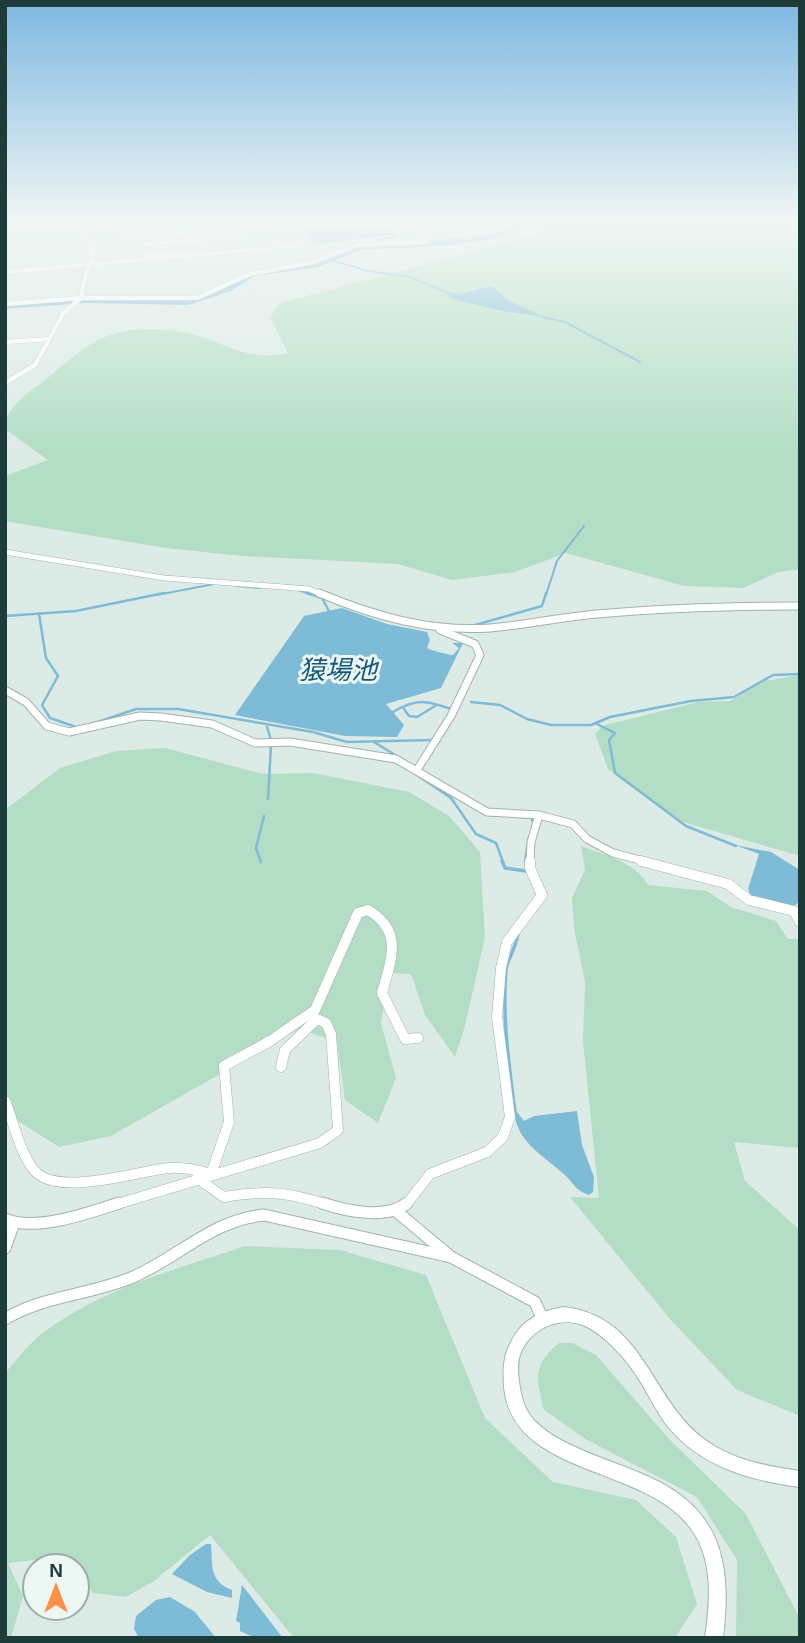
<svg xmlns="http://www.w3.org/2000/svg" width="805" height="1643" font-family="Helvetica,'Noto Sans JP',sans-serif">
<rect width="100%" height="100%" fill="#ddebe7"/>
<!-- green -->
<g fill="#b3dec5" fill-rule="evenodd">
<path d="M555,222H800V569L779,572L743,588L684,586L566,553L515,572L452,580L398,564L242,556L166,548L5,521V476L48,460L5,429C6,405 27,394 44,381C62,367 84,345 105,337C137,324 179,328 211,340C238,352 258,359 288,353L270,317L280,303L543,232ZM492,286L508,300L543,317L453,299L466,291Z"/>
<path d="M800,675V856L680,821L608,769L595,734L602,726L698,702L730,701L765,681Z"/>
<path d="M165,748L263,774L313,773L409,792L449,816L480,852L485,937L465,1026L455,1057L425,1015L411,974L390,973L381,1023L396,1078L378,1123L345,1100L337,1042L299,1029L111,1136L59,1147L5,1113V810L60,768L116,751Z"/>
<path d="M581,846C604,855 636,862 648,885L707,891L731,907L776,921L788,939H800V1148L734,1142L745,1181L800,1230V1416L737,1390L670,1319L570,1197L599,1198L583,1042L585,982L574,928L572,898L585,870Z"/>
<path d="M245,1246L340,1250L426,1275L485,1418L553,1482L636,1500L676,1537L697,1604L675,1638H294L210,1535L154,1581L126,1597L93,1593L70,1556L8,1563L23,1596L11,1638H5V1373C16,1361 26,1347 38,1337C96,1290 175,1270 245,1246Z"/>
<path d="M559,1343H572L596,1355L670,1440L746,1514L800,1619V1638H736L737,1560L697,1497L587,1440L544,1410C536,1378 532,1365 559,1343Z"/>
</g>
<!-- water -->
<g fill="#7ebbd6">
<path d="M310,222L383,227L396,234L320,244L313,242L305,229Z"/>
<path d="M492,286L508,300L544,317L502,311L452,299L447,292L458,294Z"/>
<path d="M342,608L387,624L427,632L430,640L427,648C430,650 449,655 453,655L459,648L452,643H463L441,688L386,704L404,725L397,737L345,736L235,715L304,616Z"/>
<path d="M735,845L771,852L800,870V901L792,908L752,899L748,889L759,854Z"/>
<path d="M514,1108L524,1121L534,1116L577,1111L582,1145L594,1177L593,1192L589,1195C576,1191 574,1184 565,1175C542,1154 515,1142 514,1108Z"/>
<path d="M206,1544H211C213,1564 208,1581 232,1590V1598L207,1592L172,1574L190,1555Z"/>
<path d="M242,1585L283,1638H255L240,1631V1623L236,1621Z"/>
<path d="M170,1597L195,1612L216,1638H139L134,1629L136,1616L156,1600Z"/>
</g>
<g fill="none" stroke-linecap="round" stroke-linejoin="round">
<!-- stream-far2 -->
<g stroke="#7ebbd6" stroke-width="2">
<path d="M379,243L377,240L398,236L395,234"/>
<path d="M328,259L368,271L410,277L448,293"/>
<path d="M542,317L565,322L640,362"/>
<path d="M238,586L260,588"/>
<path d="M298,590L312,595"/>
<path d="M157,595L214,584"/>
<path d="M546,595L557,561L584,526"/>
</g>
<!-- stream-far1 -->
<g stroke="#7ebbd6" stroke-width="2.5">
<path d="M307,593L322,598L330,613"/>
<path d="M39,614L46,658L58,676L42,705L50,718L76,727"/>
<path d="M5,616L76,611L164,593"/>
<path d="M475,625L542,606L546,593"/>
<path d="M471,702L500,705L527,719L551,725H591L610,717L691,701L734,697L773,675L800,674"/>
<path d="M404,709L409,716L417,717L435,706"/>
<path d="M393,712C418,697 428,701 454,710"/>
<path d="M595,723L615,733L609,740L615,773L686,826L736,846"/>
<path d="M92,724L136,709H178L313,732L347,742L433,740"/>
<path d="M267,727L271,740"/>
<path d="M374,742L410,764"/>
<path d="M414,773L451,798L476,834L496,843L503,862"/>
<path d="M451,795L489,814L531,818L533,822"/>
<path d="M268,799L271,745"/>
<path d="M261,862L256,848L264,816"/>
<path d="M525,862L528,842"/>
</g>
<!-- stream -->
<g stroke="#7ebbd6" stroke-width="3.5">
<path d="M502,861L505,868L526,871"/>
<path d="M515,1112C509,1065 502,1017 506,969C507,961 516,948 518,934"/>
</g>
<!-- river -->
<path fill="#7ebbd6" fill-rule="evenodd" d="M521,222H532L496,239L441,246L360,250L319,267L254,276L231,291L188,305L86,303L5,309V303L86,297L187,299L225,287L248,272L314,263L358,244L441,240L494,234Z"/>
<defs>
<g id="street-far4">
<path d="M119,230L140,236L261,230L263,226H248"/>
<path d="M145,244L229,239"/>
<path d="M147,255L196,251"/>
<path d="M5,272L305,245"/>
<path d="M5,304L81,298H197L250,274L314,262L357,245L427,242L412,222"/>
<path d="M5,342L50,339"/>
<path d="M5,383L35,365L63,314L82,297C82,264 103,264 84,229"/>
</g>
<path id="street-far3" d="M5,552L164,578L309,589L323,595"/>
<g id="street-far2">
<path d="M319,593C374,616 429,632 490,628C526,625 561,617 597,614C664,608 732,606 800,606"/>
<path d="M5,690L26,702L47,726L69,732L140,716L161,717L212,724L255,743L290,742L396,759L487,812L539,815L573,824L587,839L613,853L648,862"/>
<path d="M417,770L451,716L480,655L475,644L440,630"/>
<path d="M530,862L531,842L539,815"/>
</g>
<g id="street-far1">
<path d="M641,861L728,884L749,900L794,911L800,922"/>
<path d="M5,1101C14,1123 19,1151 34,1170C57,1198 137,1171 169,1168C184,1167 197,1170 211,1174"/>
<path d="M211,1174L229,1122L224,1066L270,1041L315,1010L358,913L368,910C404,931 391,960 382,993L405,1039L418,1038"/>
<path d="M197,1178L224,1197C266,1190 288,1192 328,1205"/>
<path d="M114,1205L320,1143L338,1130L331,1034L326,1023L317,1019L285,1050L281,1067"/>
<path d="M406,1205L430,1174L487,1152L503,1137L510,1117L497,1017L501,968L507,942L542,895L530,868V861"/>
</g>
<g id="street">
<path d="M322,1203C346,1211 387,1220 407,1203"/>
<path d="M396,1211L451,1257"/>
<path d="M5,1219C35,1232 89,1213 119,1203"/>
<path d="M5,1248L14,1223"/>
<path d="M5,1319C45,1295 91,1295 133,1277C179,1257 212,1220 264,1215L451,1257L535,1302L543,1320"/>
</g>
<g id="secondary">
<path d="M5,222L72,223L94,228L186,222H208L205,224L94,232L72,227L5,226Z"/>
<path d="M564,1307C644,1316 650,1399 704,1439C732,1460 766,1466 800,1471V1487C748,1480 698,1466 665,1423C652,1404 643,1383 629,1365C617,1350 602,1334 585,1326C560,1315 529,1329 520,1355C517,1364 518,1372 519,1381C521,1396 524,1409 534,1420C544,1431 560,1440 573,1446C617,1467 671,1476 702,1516C729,1550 728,1597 723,1638H705C710,1602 714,1560 691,1529C646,1465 512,1477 504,1387C503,1369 503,1356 512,1340C522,1320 542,1310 564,1307Z"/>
</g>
</defs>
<!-- street-far4 casing -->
<use href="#street-far4" stroke="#a0b3af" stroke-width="5"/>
<!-- street-far3 casing -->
<use href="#street-far3" stroke="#a0b3af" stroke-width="6"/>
<!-- street-far2 casing -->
<use href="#street-far2" stroke="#a0b3af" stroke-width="9"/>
<!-- street-far1 casing -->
<use href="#street-far1" stroke="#a0b3af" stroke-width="11"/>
<!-- street casing -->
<use href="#street" stroke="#a0b3af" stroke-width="13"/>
<!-- secondary casing -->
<use href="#secondary" stroke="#9bb7b1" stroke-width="2"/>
<!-- street-far4 -->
<use href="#street-far4" stroke="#fff" stroke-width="4.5"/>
<!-- street-far3 -->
<use href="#street-far3" stroke="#fff" stroke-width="5"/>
<!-- street-far2 -->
<use href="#street-far2" stroke="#fff" stroke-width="7"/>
<!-- street-far1 -->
<use href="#street-far1" stroke="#fff" stroke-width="10"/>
<!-- street -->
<use href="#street" stroke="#fff" stroke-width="11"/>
<!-- secondary -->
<use href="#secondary" fill="#fff" fill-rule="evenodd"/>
</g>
<!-- sky -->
<linearGradient id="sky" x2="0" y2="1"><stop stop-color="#7db7e1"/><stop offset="0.49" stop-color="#f0f6f4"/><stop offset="1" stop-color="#f0f6f4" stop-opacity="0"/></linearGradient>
<rect width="805" height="452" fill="url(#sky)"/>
<g text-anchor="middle" stroke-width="6" stroke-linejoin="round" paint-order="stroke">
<!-- water labels -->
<g font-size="26" font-style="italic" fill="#125a7c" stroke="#edf7f4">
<text x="338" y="679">猿場池</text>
</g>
</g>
<!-- border -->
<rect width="805" height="1643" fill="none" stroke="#1d3b38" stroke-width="14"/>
<!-- north arrow -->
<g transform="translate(56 1587)"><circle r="33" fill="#edf7f4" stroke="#9aaca9" stroke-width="2"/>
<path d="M0-5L12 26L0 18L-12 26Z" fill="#ff9146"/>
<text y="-10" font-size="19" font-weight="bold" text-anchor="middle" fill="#1d3b38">N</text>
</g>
</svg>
